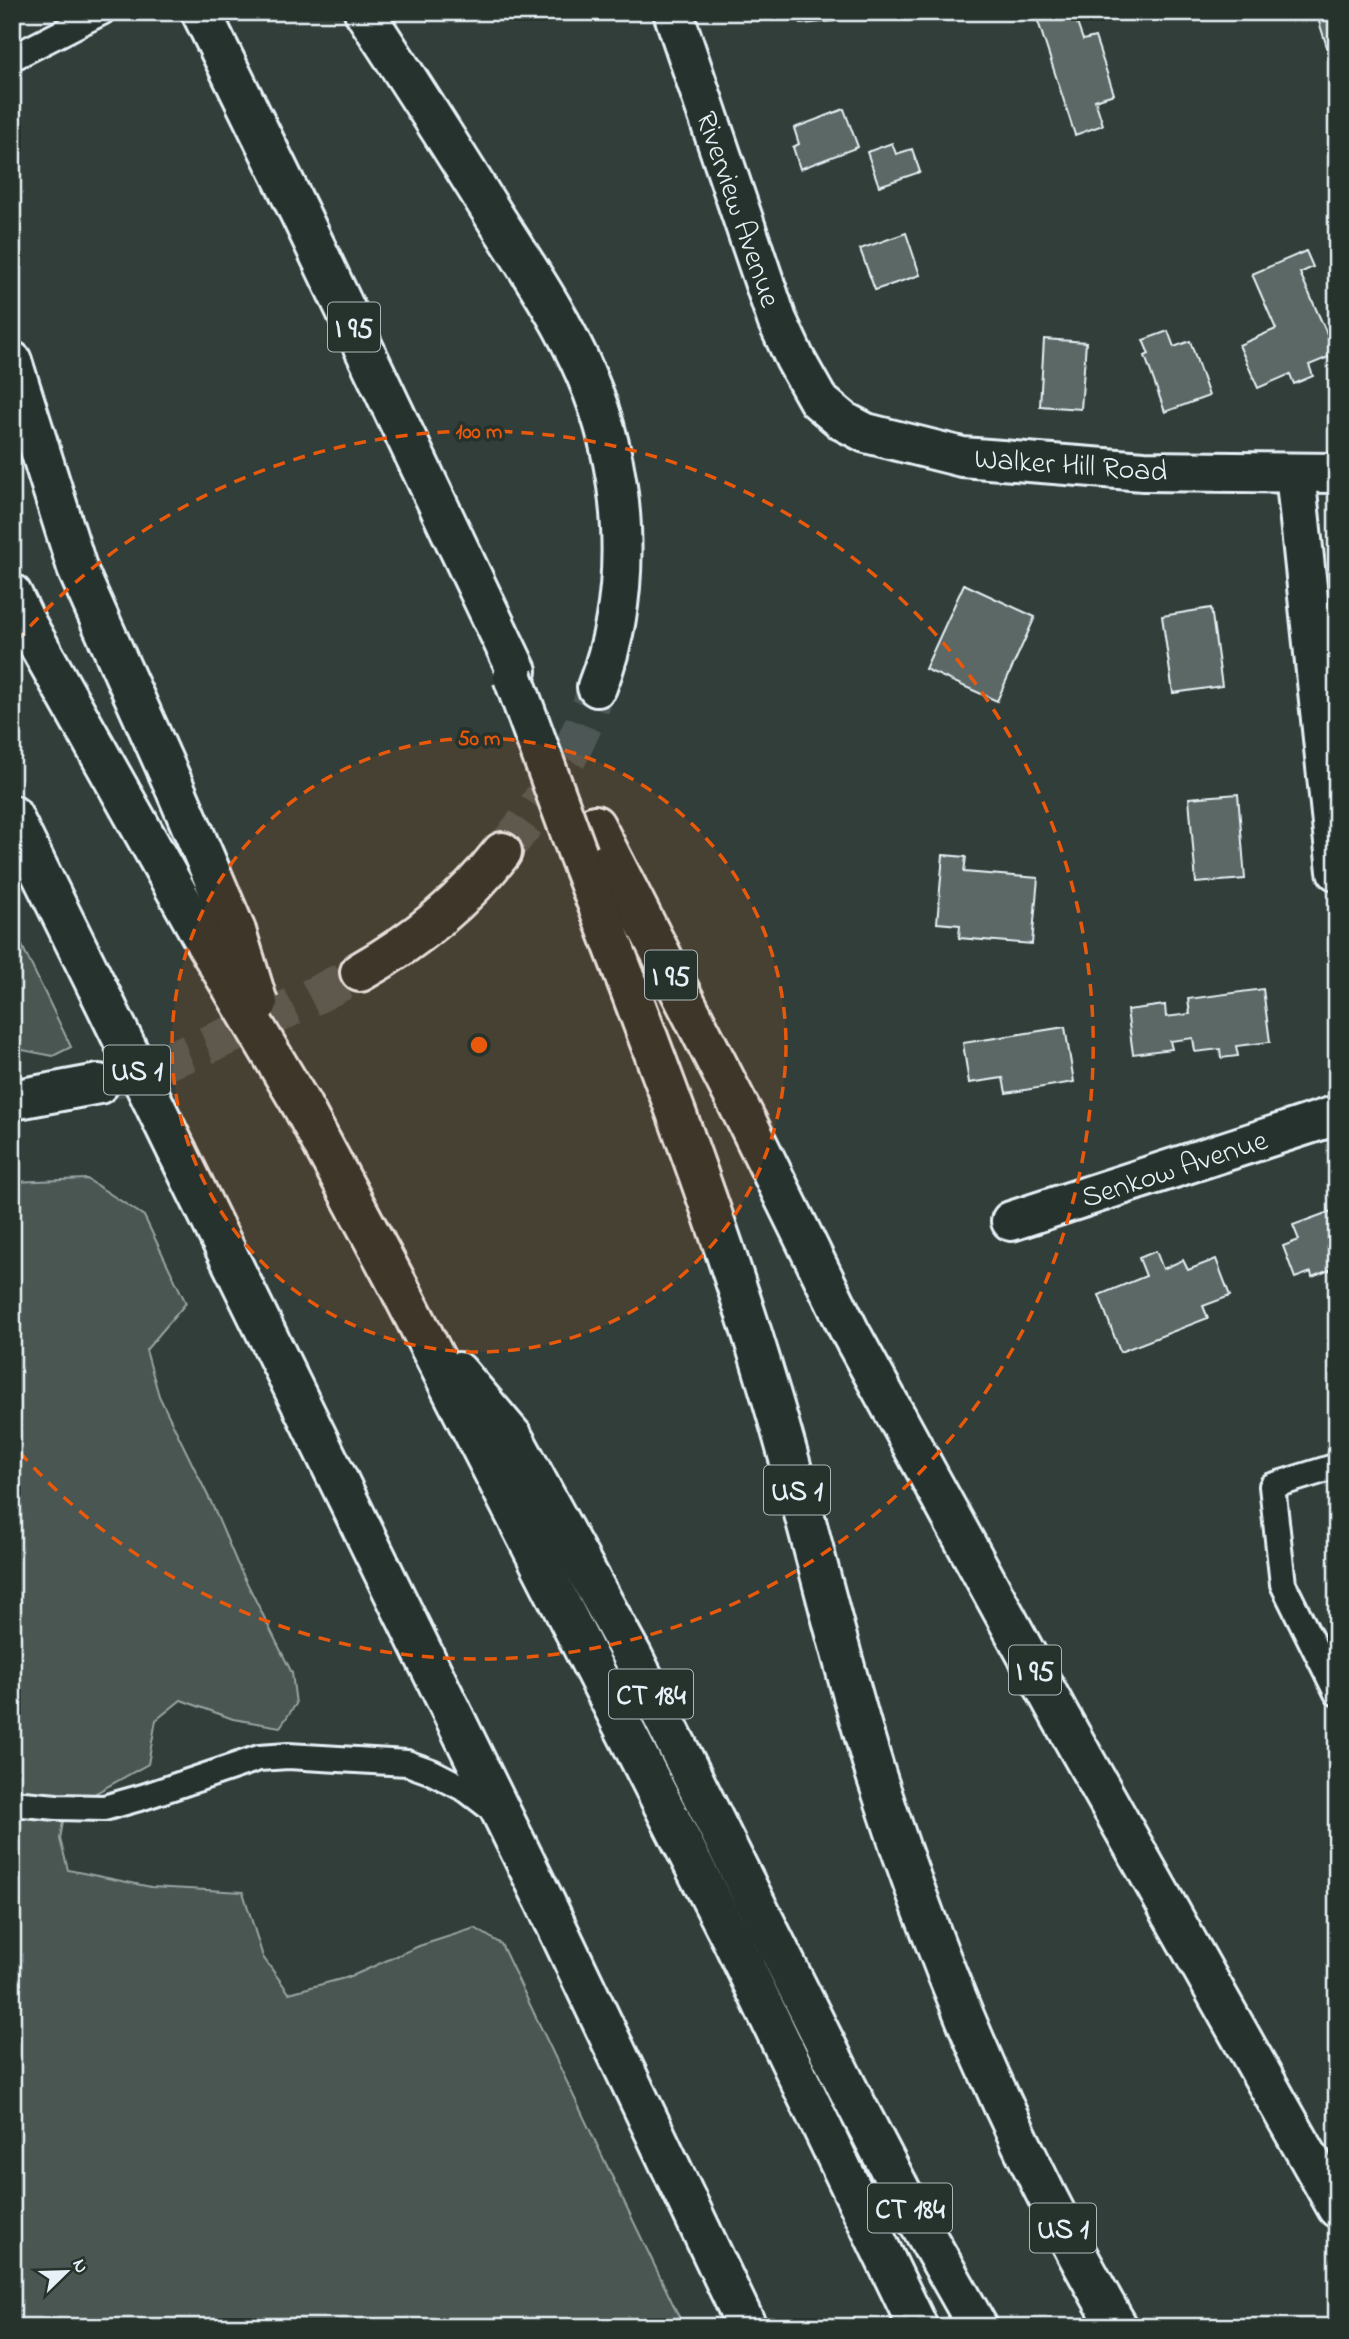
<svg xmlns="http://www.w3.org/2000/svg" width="1349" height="2339" font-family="'Indie Flower',sans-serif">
<rect width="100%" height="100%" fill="#323e39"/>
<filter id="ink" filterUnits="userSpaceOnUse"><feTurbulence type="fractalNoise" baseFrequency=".0143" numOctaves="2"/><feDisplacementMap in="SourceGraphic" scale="14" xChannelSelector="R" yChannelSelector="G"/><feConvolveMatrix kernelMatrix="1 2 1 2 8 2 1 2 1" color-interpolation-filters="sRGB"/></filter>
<g filter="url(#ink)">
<!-- green -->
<g fill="#495651" stroke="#98a4a4" stroke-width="2">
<path d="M12,925L71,1047L53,1056L12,1048Z"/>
<path d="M87,1179L144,1216L186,1303L146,1350L159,1396L211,1502L237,1563L292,1673L296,1704L280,1727L233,1719L181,1700L156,1720L148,1764L94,1794L66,1804L60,1839L68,1870L151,1887L243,1892L263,1957L289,1993L352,1976L419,1946L475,1928L501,1944L684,2327H12V1182Z"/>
</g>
<!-- building -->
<g fill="#5c6865" stroke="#e8f1f8" stroke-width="2">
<path d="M777,12H860L840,15L834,21L802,24L797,19L778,20Z"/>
<path d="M1035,12H1073L1083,40L1095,37L1114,94L1095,100L1103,125L1075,135Z"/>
<path d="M1316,12H1337V61L1332,63Z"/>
<path d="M844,109L858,147L800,169L793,147L799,144L794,128Z"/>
<path d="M892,143L896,154L912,149L920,172L879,186L867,152Z"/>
<path d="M906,233L920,275L875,290L860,249Z"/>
<path d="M1306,251L1313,267L1300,273L1336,354L1309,365L1313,376L1294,384L1290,374L1258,388L1239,345L1276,329L1252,274Z"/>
<path d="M1168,331L1174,347L1190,341L1209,396L1165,412L1145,356L1149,354L1143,340Z"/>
<path d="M1044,339L1086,342L1081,409L1040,406Z"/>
<path d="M964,584L1035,617L997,701L925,669Z"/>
<path d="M1211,608L1222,686L1173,693L1162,616Z"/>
<path d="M1238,794L1245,879L1196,883L1189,798Z"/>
<path d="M943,855L966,857L964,872L1038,878L1032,944L959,938L960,925L937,923Z"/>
<path d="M1263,989L1270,1042L1236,1046L1238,1056L1221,1058L1220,1049L1195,1052L1193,1038L1170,1041L1172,1049L1133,1054L1127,1010L1165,1005L1166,1017L1190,1014L1188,999Z"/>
<path d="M1065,1027L1074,1082L1006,1093L1003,1078L969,1083L963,1043Z"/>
<path d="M1337,1209V1267L1312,1277L1311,1272L1295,1278L1283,1246L1299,1240L1293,1225Z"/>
<path d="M1156,1251L1163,1269L1183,1260L1188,1270L1216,1259L1230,1296L1203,1306L1208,1318L1120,1352L1099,1295L1146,1276L1139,1258Z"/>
</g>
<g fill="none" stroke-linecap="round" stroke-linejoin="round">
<!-- motorway-tunnel -->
<g stroke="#4d5956" stroke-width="38" stroke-dasharray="38 19" stroke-linecap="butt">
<path d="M502,852C543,804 579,748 597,687"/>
<path d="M99,1084C190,1056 276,1017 360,972"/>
</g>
<defs>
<g id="service">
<path d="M12,58L102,12"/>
<path d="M1337,1466L1272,1486L1283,1584L1337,1693"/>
<path d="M12,1803L57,1807L104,1808L143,1797L259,1758L288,1756L407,1763L432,1772L467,1790L497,1813"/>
</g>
<g id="minor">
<path d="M673,12L777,320L795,359L818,400L843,421L866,433L962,457L1144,471L1337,473"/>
<path d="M1295,473L1337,871"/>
<path d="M1011,1221L1337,1115"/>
</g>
<g id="motorway">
<path d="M201,12L300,214L517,671"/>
<path d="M364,12C408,79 451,146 493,214C526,266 562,318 586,375C627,470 635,590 597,687"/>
<path d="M12,361L78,571L174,786L236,931"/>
<path d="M12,594L25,621L206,944"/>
<path d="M12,815L97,987"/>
<path d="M595,825L748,1124L849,1330L1059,1714L1337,2208"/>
<path d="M578,854C646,1031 715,1208 769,1389C808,1518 837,1650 877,1778C938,1968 1017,2154 1118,2327"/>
<path d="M360,972C415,941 464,901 502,852"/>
<path d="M12,1100L99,1084"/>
<path d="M301,1104L400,1289L732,1940L918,2327"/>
<path d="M178,1153L545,1902L747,2327"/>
<path d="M458,1372L513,1437L633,1657L847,2087L902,2193L978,2327"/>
</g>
</defs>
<!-- service casing -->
<use href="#service" stroke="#e8f1f8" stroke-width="30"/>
<!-- minor casing -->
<use href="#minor" stroke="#e8f1f8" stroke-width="44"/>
<!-- motorway casing -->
<use href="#motorway" stroke="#e8f1f8" stroke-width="44"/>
<!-- service -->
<use href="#service" stroke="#26332d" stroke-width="24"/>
<!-- minor -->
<use href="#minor" stroke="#26332d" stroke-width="38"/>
<!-- motorway -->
<use href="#motorway" stroke="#26332d" stroke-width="38"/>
<defs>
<g id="motorway-bridge">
<path d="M513,677L578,854"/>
<path d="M236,931L258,1003"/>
<path d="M206,944L301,1104"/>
<path d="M97,987L178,1153"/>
</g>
</defs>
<!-- motorway-bridge casing -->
<use href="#motorway-bridge" stroke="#e8f1f8" stroke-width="44" stroke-linecap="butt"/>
<!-- motorway-bridge -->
<use href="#motorway-bridge" stroke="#26332d" stroke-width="38"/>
</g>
</g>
<!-- distance rings -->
<circle cx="479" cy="1045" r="307" fill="#e8590c" fill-opacity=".12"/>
<g fill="none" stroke="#e8590c" stroke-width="3.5" stroke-dasharray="12 9">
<circle cx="479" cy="1045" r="307"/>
<path d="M16 642A614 614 0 1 1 16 1448"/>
</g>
<g text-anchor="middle" stroke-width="7" stroke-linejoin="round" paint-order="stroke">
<!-- shield labels -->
<g fill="#26332d" stroke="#aeb8bb" stroke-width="2">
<rect x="328" y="302.5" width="52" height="49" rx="5"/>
<rect x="645" y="950.5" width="52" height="49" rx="5"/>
<rect x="104" y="1045.5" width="66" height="49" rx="5"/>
<rect x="764" y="1465.5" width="66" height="49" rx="5"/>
<rect x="1009" y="1645.5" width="52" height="49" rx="5"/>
<rect x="609" y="1669.5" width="84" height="49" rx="5"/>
<rect x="868" y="2183.5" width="84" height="49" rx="5"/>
<rect x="1030" y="2203.5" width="66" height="49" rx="5"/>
</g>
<g font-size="28" font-weight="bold" fill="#e8f1f8">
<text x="354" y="337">I 95</text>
<text x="671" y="985">I 95</text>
<text x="137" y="1080">US 1</text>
<text x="797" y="1500">US 1</text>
<text x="1035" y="1680">I 95</text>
<text x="651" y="1704">CT 184</text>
<text x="910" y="2218">CT 184</text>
<text x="1063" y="2238">US 1</text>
</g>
<!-- street labels -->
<g font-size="30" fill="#e8f1f8" stroke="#26332d">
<text transform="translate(739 209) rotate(71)" y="10">Riverview Avenue</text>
<text transform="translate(1071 464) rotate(4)" y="10">Walker Hill Road</text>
<text transform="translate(1174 1168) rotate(-18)" y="10">Senkow Avenue</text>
</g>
</g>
<circle cx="479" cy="1045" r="10" fill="#e8590c" stroke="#26332d" stroke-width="3.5"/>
<g font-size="21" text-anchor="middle" font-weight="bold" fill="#e8590c" stroke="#26332d" stroke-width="7" stroke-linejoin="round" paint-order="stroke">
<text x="479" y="438">100 m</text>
<text x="479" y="745">50 m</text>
</g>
<!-- margin -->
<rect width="1349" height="2339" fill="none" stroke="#26332d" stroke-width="42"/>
<rect x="21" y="21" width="1307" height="2297" fill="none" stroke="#e8f1f8" stroke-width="2.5" filter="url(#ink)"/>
<!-- north arrow -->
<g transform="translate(66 2272) rotate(67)" stroke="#26332d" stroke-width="5" paint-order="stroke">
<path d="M0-5L12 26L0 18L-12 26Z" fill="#e8f1f8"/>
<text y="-10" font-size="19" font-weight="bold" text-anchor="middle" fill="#e8f1f8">N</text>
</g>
</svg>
